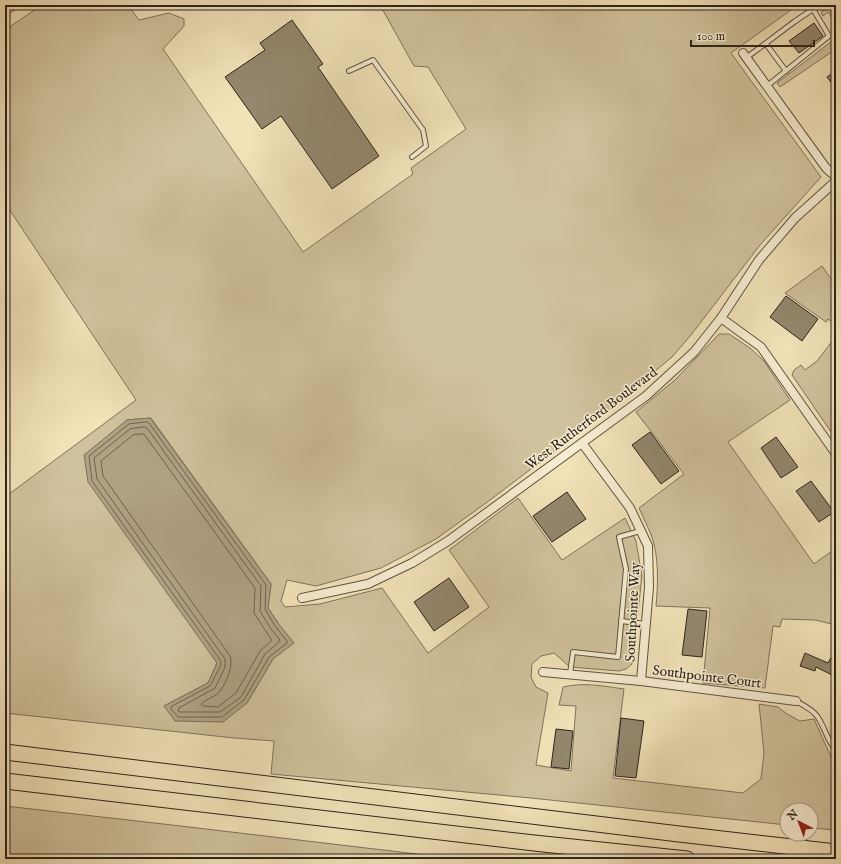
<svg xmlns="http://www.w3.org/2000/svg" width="841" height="864" font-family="'IM FELL English',serif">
<rect width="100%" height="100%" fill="#f1e2b8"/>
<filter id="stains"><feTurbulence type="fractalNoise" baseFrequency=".005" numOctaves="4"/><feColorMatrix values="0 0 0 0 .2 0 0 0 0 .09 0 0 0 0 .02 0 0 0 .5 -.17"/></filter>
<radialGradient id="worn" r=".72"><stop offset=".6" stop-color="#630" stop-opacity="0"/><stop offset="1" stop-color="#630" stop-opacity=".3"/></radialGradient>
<!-- green -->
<g fill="#d0c29d" stroke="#7f735c" fill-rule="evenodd">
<path d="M42,5H136L131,9L139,20L169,13L184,19V26L163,49L303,252L413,174L411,168L466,129L428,67L414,66L380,5H798L731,53L821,177L760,245L691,335L672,357L596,420L486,503L436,539L381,568L316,586L287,580L281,601L285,607L320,604L382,588L428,653L489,607L449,550L518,498L562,560L625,518L636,541L642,576L632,664L626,669L619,671L570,667L554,653L541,656L532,664L531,677L536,687L548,693L536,765L571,771L576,706L559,705L563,687C583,682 604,686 624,689L613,778L743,793L761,779L764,753L759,704L778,707L787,714L800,721L814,719L836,768V830L811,828V810H787V825L531,798L271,774L274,741L234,738L5,713V497L136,400L5,203V30ZM151,418L271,584L268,608L278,623L273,659L247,703L164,706L208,683L217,663L206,645L127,420Z"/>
<path d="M831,6L836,14V23L828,12L823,16L821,12Z"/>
<path d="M836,38V49L780,87L777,83Z"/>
<path d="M822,266L836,286V330L834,328L836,325L828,319L826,322L785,293Z"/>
<path d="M719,334H729L750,348L764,361L790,400L728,442L814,564L836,548V625L815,620L782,619L780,627L773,626L765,688L703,683L710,608L656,606C658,583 659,559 652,537C648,527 643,517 639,508L684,474L636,412L675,380Z"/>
<path d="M836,336V439L792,375L794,370L801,365L805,370L817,361Z"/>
<path d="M5,806L172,825L459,859H5Z"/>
</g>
<!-- water -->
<path fill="#afa183" stroke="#7b6f59" d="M150,418L271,584L268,608L278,623L294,643L273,659L247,703L223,722L175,721L164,706L208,683L217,663L88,482L84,455L127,420Z"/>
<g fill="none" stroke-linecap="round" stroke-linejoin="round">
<!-- shore -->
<g stroke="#6e624f" stroke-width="1">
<path d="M147,422L149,423L266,585L265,609L275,626L287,641V643L269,657L244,700L222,717H178L171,709L172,706L210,686L221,665V661L92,481L89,456L129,424Z"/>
<path d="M145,427L147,428L261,586L260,611L271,629L280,640L279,642L265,654L241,697L220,712H180L178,711L179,708L215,688L225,667V659L97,479L94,458L130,429Z"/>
<path d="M142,434H144L255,588L254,613L271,639V641L260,651L236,693L218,707L203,706L201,704C205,700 212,698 217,694C225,687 234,666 230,656L103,476L101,461L133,435Z"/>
</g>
</g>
<!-- building -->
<g fill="#93876d" stroke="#2e241b">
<path d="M292,20L323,64L318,67L379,156L332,189L281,116L262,129L225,77L265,50L260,43Z"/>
<path d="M814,23L823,36L799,53L789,41Z"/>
<path d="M836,71V89L827,77Z"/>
<path d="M786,296L818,319L802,341L770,317Z"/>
<path d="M650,432L679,471L661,484L632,445Z"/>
<path d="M776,437L798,467L781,478L761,448Z"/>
<path d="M811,481L834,512L819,522L796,491Z"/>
<path d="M567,492L586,519L552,542L533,516Z"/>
<path d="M449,578L469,607L434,631L414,602Z"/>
<path d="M688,609L707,611L702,657L682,655Z"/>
<path d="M836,649V668L832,675L816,667L815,671L800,666L805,653L828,663Z"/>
<path d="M621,718L644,721L636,778L615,776Z"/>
<path d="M556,729L573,731L569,769L551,767Z"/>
</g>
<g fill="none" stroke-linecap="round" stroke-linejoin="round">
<defs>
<g id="service">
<path d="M5,13L18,5"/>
<path d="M766,44L786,71"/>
<path d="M746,58L794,22L819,5"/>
<path d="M349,71L373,60L423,130L426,146L412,157"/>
<path d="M767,86L829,36L813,9"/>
<path d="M621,621L646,624"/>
<path d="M570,674L573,652L618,657L626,569L619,537L640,531"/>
<path d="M796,701C803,705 813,710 817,716C825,727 827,741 836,750"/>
</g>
<g id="minor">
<path d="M743,53L826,168L836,177"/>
<path d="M721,318L761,347L836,454"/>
<path d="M582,443L630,508L648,546L649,587L641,681"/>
<path d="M302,598L368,584L412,563L448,541L646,396L694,352L721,318L759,260L795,218L836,181"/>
<path d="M543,672L641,681L796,701"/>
</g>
<g id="motorway">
<path d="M5,752L679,834L836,852"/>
<path d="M5,781L534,843L687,859"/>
</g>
</defs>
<!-- service casing -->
<use href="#service" stroke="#5f5442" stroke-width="6"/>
<!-- minor casing -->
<use href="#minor" stroke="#5f5442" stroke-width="10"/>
<!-- motorway casing -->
<use href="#motorway" stroke="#2e241b" stroke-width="17"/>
<!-- service -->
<use href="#service" stroke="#f6ecd1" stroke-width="4"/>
<!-- minor -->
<use href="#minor" stroke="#f6ecd1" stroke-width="8"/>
<!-- motorway -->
<use href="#motorway" stroke="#f1e2b8" stroke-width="15"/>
</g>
<g text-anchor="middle" stroke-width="3" stroke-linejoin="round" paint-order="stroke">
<!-- street labels -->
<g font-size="14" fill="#2e241b" stroke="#f6ecd1">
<text transform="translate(591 418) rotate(-37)" y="5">West Rutherford Boulevard</text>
<text transform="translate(632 612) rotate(-87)" y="5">Southpointe Way</text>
<text transform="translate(707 676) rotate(7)" y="5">Southpointe Court</text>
</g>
</g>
<!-- margin -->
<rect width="841" height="864" fill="none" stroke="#f1e2b8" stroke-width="20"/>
<rect x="6" y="6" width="829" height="852" fill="none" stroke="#2e241b" stroke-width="2"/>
<rect x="10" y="10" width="821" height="844" fill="none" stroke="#2e241b"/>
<!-- north arrow -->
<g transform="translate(799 822) rotate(318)"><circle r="19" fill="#f6ecd1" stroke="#a69c88"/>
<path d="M0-3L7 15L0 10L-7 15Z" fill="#8f2418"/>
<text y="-6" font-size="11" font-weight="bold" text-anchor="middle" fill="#2e241b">N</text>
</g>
<!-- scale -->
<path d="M691 40v6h123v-6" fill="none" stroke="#2e241b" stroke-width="2"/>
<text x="697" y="40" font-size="12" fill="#2e241b" stroke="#f6ecd1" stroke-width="3" paint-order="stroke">100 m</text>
<rect width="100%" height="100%" filter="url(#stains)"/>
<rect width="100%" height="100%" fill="url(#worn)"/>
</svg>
